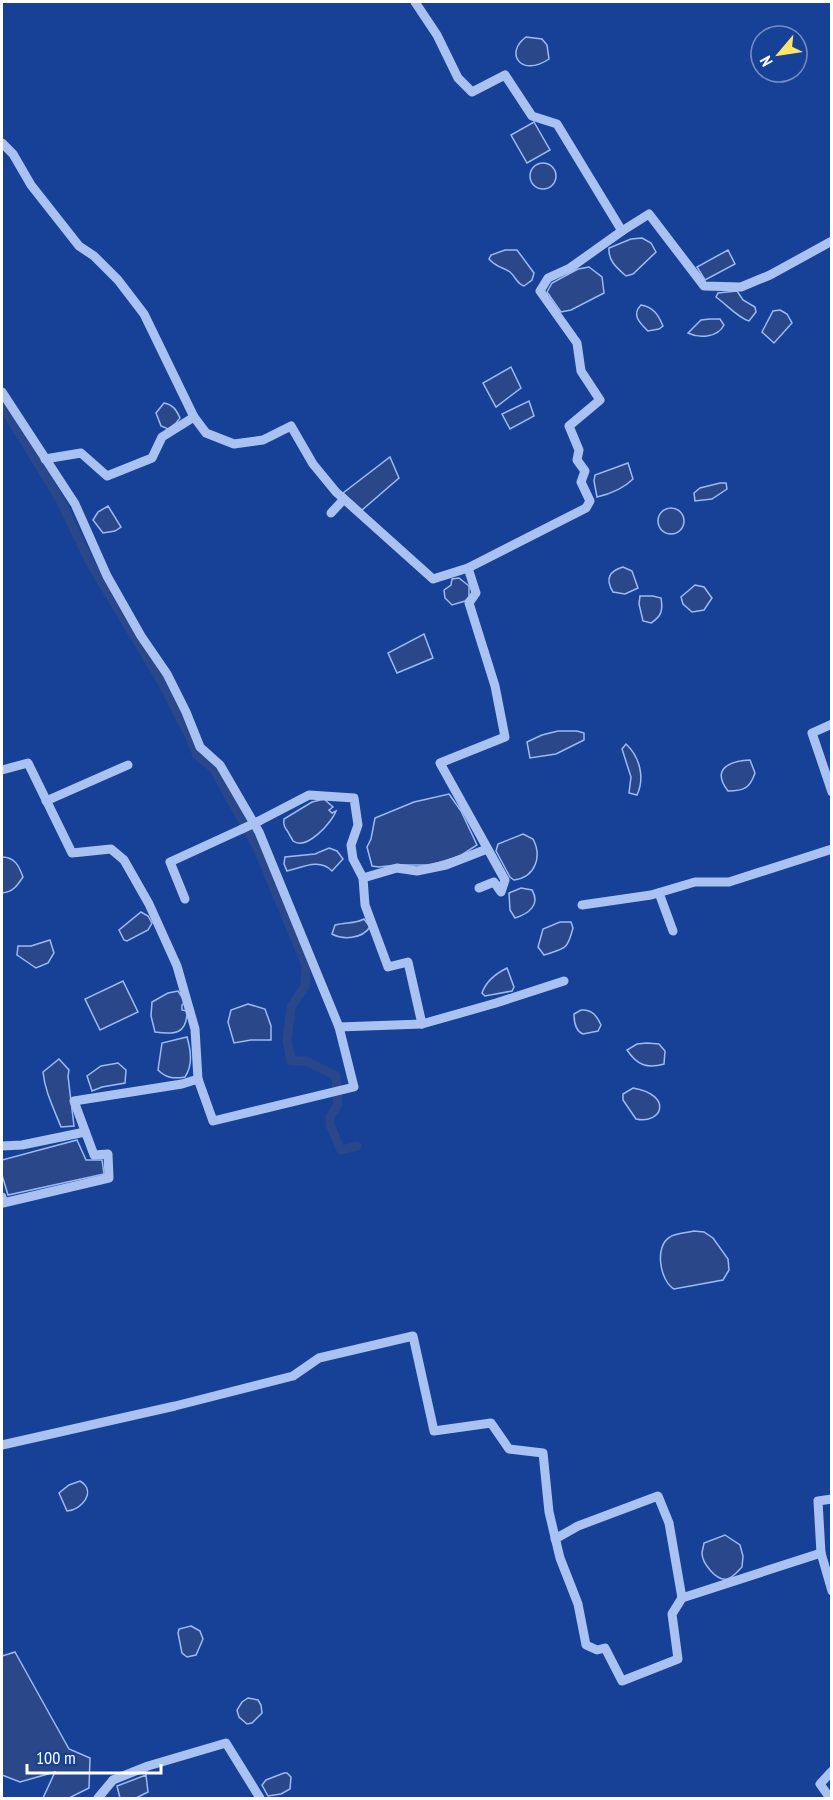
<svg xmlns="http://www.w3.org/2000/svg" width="833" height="1800" font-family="'PT Sans Narrow',sans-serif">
<rect width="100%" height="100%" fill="#174197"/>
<!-- water -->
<g fill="#2a4889" stroke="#9cbbf4" stroke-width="1.5">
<path d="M526,37L542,39L547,45L549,59C521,78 504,53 526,37Z"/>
<path d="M534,122L550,150L527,163L511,135Z"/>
<circle cx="543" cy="176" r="13"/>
<path d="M642,238L651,243L656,252L633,274L626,276C617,268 608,261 609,248L631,239Z"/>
<path d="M505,250H517L534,273L532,280L524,286C516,283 516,277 510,272C503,267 497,268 489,259L491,255Z"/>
<path d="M728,250L735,264L705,280L697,267Z"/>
<path d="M589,267L602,277L604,293L571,310L561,312L547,292L552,283L578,269Z"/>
<path d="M737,291L743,300L755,307L756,312L749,321C738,318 726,304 716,297L718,293Z"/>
<path d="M641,305C653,307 658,314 663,326L659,329L648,331C640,323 631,315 641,305Z"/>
<path d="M780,310L787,314L792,323L774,343L762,332L773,311Z"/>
<path d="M710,319H720L724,325C718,337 700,339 688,333L701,320Z"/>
<path d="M511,367L521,388L496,407L483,383Z"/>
<path d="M529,401L534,416L510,429L502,414Z"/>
<path d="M164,403C173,405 176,409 180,418L176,423L168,429L161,426L156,413Z"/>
<path d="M390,457L399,478L362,510L343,493Z"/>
<path d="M628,463L633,479C623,489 610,494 597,497L594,481L595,475Z"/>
<path d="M720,483H726L727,489L712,499L695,501L694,493L700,488Z"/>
<path d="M108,506L121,527L115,531L103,533L93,520L98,512Z"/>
<circle cx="671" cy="521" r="13"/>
<path d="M623,567L632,571L638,588L625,594L613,592C605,579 609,571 623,567Z"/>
<path d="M459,578L469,586V597L465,601L452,605L445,598L444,590L451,585L452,579Z"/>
<path d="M695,585L704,587L712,598L704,610L692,612L683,604L681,597Z"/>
<path d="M640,596H653L661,598C663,610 662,616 651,623L643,621L639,604Z"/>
<path d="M424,634L433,658L397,673L388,653Z"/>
<path d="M558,731H577L584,733V740L556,754L530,758L527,742L542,735Z"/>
<path d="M626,744C640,757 645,778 637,795L629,793L631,777L622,749Z"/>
<path d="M750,760L755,773C750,788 744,791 728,791C711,769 729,761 750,760Z"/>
<path d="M449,794L461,811L477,845L460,856L431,865H396L379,867L372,866L367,847L371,839L375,818L414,802Z"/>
<path d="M324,799L333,807L329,810L332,813L336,811C332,822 307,851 293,841C293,840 288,833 288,832C285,828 283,825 284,819L312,802Z"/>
<path d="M523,834L533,839C542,856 536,877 514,880L510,877L496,851L498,844Z"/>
<path d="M329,848L337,851L343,859L332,871C320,858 303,867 287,871L284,864L285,857L315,854Z"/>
<path d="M2,857C15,857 19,866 23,877C17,886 13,892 2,893Z"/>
<path d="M521,888L532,890C541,905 528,914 515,918L510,910L509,893Z"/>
<path d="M141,912L148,916L152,923L148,930L127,941L124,940L119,930Z"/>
<path d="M364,919L370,927C362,939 343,940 332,934L335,925C346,922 355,924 364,919Z"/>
<path d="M560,922H571L573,928C567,951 565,948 544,955L538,947L543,929Z"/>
<path d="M50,940L54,953L48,963L36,968L17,955L18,946H31Z"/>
<path d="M507,968L514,987L512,991L485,996L482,993C486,981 497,973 507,968Z"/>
<path d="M123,981L138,1012L100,1030L85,999Z"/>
<path d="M178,991L185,1002L182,1005V1010L187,1011C187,1034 175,1035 155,1032L151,1016L152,1002L168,993Z"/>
<path d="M248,1004L265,1009L271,1026V1040H251L234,1043L228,1022L231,1010Z"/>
<path d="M581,1010C592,1009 597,1016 601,1025L598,1031L583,1034C575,1031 574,1022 574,1014Z"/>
<path d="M187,1037C191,1051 193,1065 185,1077C173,1079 166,1078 158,1070L162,1043Z"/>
<path d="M647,1043L659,1044L665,1051L664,1064C647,1069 637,1065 627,1050L637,1044Z"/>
<path d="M59,1059L69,1070L68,1076L74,1126L61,1127C54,1109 45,1092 43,1072Z"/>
<path d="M118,1063L126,1070L125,1083L102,1087L92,1091L87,1076L101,1066Z"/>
<path d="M633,1088C674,1095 662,1125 636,1119L623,1100V1094Z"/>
<path d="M77,1140L86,1160H102L104,1174L8,1195L2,1175V1160Z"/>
<path d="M694,1231L704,1232L713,1238L728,1259L729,1270L723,1280L674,1289C660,1281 654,1246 670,1237C676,1233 686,1233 694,1231Z"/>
<path d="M80,1481C97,1491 82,1510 67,1511L59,1493L69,1485Z"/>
<path d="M725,1535L740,1545L743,1556L742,1567C738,1571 733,1578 727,1579C716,1581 702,1563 702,1553C702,1551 704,1545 704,1543Z"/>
<path d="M191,1626L200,1631L203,1639L196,1655L187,1657L182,1653L178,1633L179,1629Z"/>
<path d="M15,1652L69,1749L90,1758L89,1788L69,1798H43L55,1772L20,1782L2,1775V1656Z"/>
<path d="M248,1698L258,1700L261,1705L262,1713L252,1723L247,1724L239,1717L237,1710L242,1702Z"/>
<path d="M284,1773H287L291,1777L290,1789L281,1794L268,1796L262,1785L266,1780Z"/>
<path d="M146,1775L148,1792L136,1798H120L117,1786Z"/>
</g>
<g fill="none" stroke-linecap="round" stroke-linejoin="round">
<!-- canal -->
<path stroke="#2a4889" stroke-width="9" d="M2,405L59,498L91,564L161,681L190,737L197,755L214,769L257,847L306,965L305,986L291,1007L287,1040L291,1061H306L336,1076L338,1104L330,1117V1125L341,1150L357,1146"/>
<!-- minor -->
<g stroke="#aac2f1" stroke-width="9">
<path d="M415,2L437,35L458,78L472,92L505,75L532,116L557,124L622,231L570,268L548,278L540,291L577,343L581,371L600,400L569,426L579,450L577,460L585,471L581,482L590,501L586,508L468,568"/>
<path d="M2,143L13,154L31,185L79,246L94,256L118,280L144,314L194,417L206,433L234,444L263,440L291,426L313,464L336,492L433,579L468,568L476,593L469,603L495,686L505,737L440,763L505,880L501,892L494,882L479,888"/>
<path d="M622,231L649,214L704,286L741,287L770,275L832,241"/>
<path d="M45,459L81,453L107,476L152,458L162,437L194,417"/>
<path d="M331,513L344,499"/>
<path d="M832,724L812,733L832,792"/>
<path d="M2,770L28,763L72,853L111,849L124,860L149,904L177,966L195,1029L198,1079"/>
<path d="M46,801L128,765"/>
<path d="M259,821L309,795L354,798L358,825L351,845L353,859L363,878L365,905L388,967L408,962L422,1024L339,1027"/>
<path d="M363,878L397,868L417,871L446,865L487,849"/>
<path d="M659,893L673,931"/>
<path d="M185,899L170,862L242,829"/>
<path d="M582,905L651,895L695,882H729L832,849"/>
<path d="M422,1024L496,1003L564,981"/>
<path d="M2,1146L22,1145L85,1132"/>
<path d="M2,1197L3,1203L109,1178L108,1154L94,1155L74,1101L182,1084L198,1079L213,1121L354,1087L339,1027L259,832L220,765L200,747L186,712L167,674L141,636L107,576L75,504L2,392"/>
<path d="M2,1445L175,1406L293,1376L319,1358L413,1336L434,1431L491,1423L509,1449L543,1453L549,1512L560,1558L578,1604L586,1645L597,1650L605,1648L622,1681L678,1659L672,1614L682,1598L821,1553L832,1591"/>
<path d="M555,1539L578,1526L658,1496L669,1523L682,1598"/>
<path d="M821,1553L818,1501L832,1499"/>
<path d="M98,1798L113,1780L148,1766L226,1743L260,1798"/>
<path d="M830,1798L820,1784L832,1771"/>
</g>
<!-- minor-bridge -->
<path stroke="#aac2f1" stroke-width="9" d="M242,829L259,821"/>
</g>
<!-- border -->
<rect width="833" height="1800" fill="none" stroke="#ffffff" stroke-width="6"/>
<!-- north arrow -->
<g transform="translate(779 54) rotate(241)"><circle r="28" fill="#174197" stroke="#748dc1" stroke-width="1.5"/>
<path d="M0-4.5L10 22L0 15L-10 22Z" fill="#ffe46a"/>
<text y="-9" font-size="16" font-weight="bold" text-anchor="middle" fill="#ffffff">N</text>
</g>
<!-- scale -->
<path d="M27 1764v9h134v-9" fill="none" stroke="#ffffff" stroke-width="3"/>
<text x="36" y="1764" font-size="18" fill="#ffffff" stroke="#174197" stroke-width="4.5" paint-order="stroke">100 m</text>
</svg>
